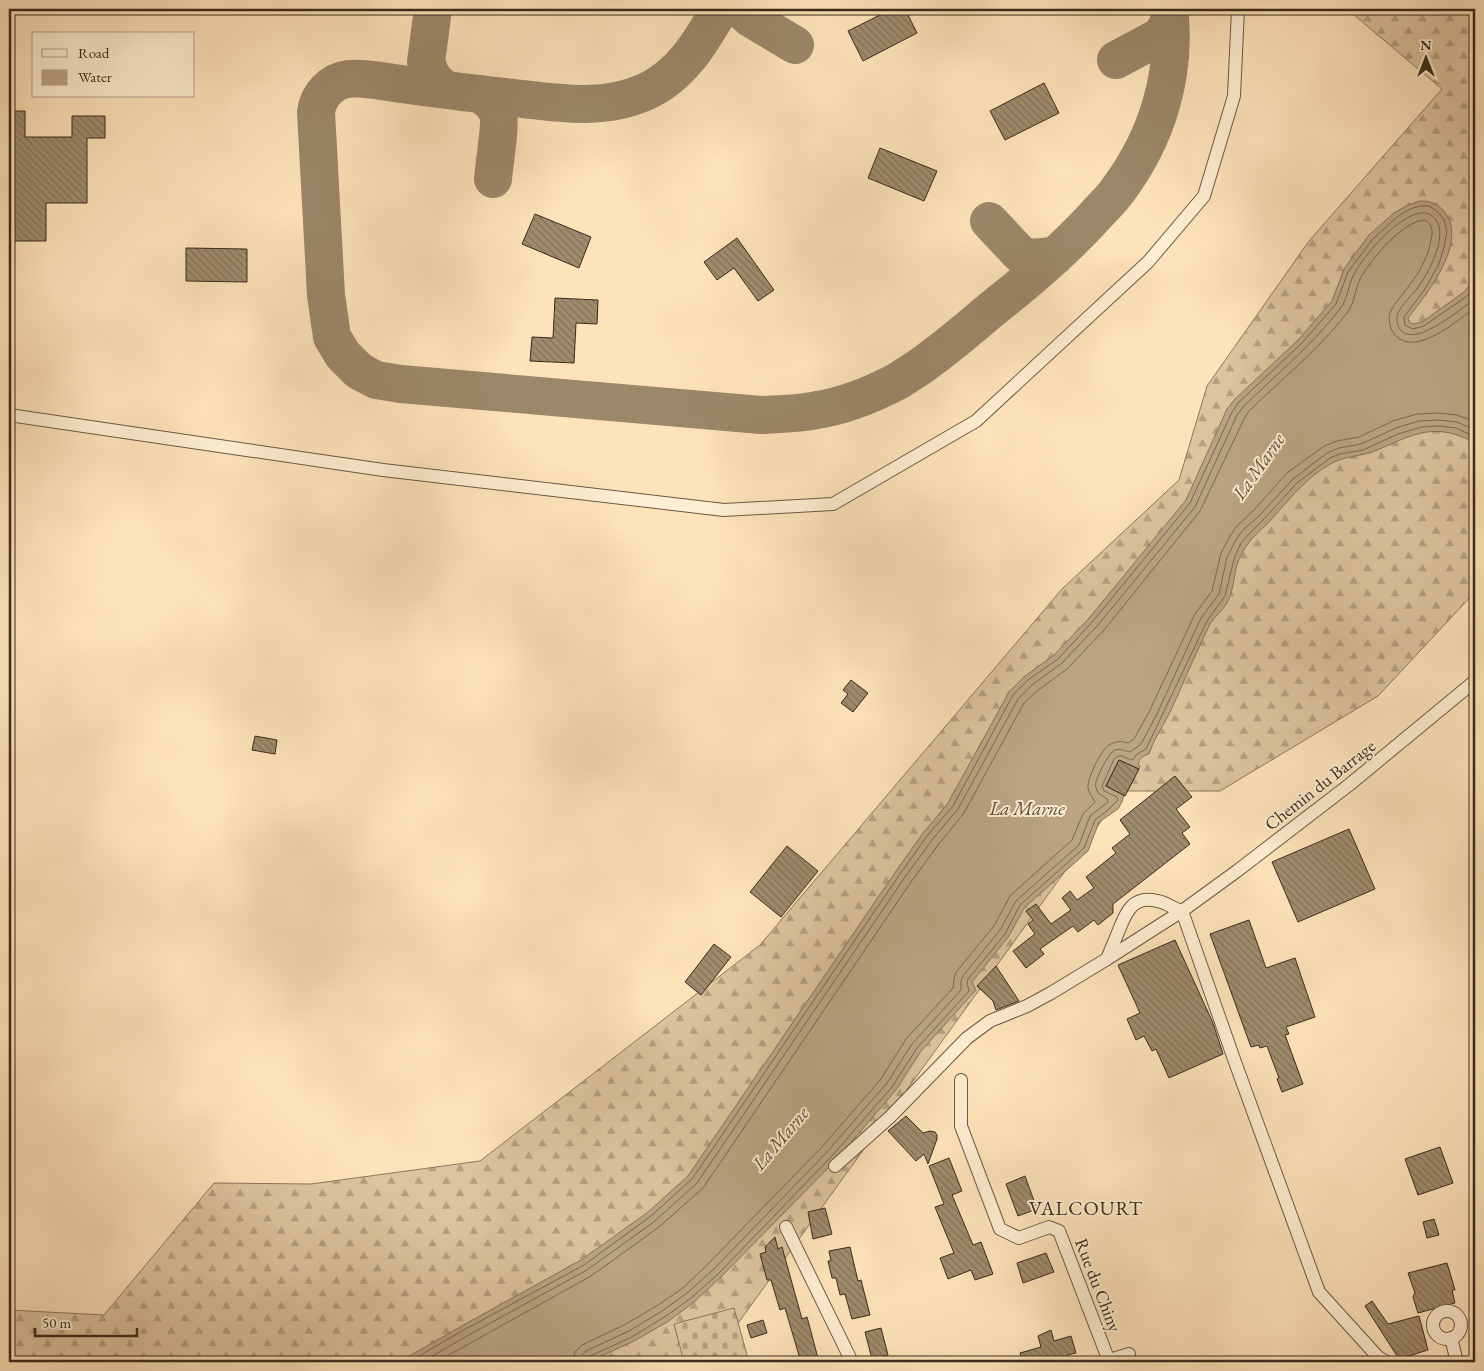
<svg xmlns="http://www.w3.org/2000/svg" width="1484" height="1371" font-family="'EB Garamond',serif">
<defs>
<pattern id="forest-firs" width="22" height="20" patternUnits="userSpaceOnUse" patternTransform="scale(1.25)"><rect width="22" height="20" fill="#dcc49e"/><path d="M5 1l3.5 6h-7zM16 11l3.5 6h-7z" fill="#b39f80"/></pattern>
<pattern id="cemetery-stones" width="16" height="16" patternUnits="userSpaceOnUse" patternTransform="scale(1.25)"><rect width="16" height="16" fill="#dcc49e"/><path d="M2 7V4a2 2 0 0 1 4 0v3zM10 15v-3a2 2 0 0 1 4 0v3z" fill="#b39f80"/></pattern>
<pattern id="building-back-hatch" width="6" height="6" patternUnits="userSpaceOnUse" patternTransform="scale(1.25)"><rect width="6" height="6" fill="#9f8b6e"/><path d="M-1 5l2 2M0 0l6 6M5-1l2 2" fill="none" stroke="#83725a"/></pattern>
</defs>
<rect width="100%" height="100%" fill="#fde3b9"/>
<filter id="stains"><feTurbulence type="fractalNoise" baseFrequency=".004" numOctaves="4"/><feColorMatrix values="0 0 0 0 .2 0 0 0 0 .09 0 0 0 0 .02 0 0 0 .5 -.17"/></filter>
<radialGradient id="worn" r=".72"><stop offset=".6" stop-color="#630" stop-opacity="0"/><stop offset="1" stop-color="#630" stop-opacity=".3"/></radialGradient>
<!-- forest -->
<path fill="url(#forest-firs)" stroke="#8a785d" d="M1347,9H1475V592L1378,696L1220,791H1123L710,1362H9V1310L104,1315L214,1183L311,1184L480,1161L760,945L1062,589L1179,480L1207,386L1309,241L1442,89Z"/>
<!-- cemetery -->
<path fill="url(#cemetery-stones)" stroke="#8a785d" d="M734,1308L749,1362H684L674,1324Z"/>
<!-- water -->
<path fill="#baa484" stroke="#86745a" d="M1420,201C1432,201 1439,204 1446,214C1467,244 1426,295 1408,318L1409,322L1413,324L1422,322L1464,292L1475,279V443C1435,421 1414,434 1375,451C1362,456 1345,456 1332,463C1306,477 1288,501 1269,522C1256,535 1249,539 1240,557C1233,571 1235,589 1227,603C1222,611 1215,616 1210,624C1196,652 1184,682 1171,710C1164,725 1154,738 1149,754C1142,756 1140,758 1138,764L1140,766L1139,769L1119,760L1106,786L1124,795L1122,802L1118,809L1099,822L1088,851L1024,908L1009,936L972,982L976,990L921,1051L896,1090L835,1161L721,1277L694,1302L669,1321L634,1341L588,1362H399L460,1327L581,1260L648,1212L688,1176L896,871L923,833L948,803L1009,692L1025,676L1054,655L1090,617L1186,500L1227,409L1235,399L1298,340L1332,301L1344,269L1369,235L1394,213L1408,205Z"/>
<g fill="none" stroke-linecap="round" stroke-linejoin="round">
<!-- shore -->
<g stroke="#7a6850" stroke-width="1">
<path d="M409,1362L462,1331L584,1265L651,1216L692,1179L900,874L927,836L953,806L1013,695L1028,680L1058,659L1094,620L1190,503L1232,412L1239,402L1301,344L1336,304L1348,272L1373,239L1397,217L1410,209L1420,206H1429L1437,211L1444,220L1447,231L1444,247L1439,264L1425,289L1404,317L1405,325L1413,329L1424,326L1467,296L1475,287"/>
<path d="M422,1362L465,1337L587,1270L655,1221L697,1183L905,877L932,840L958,809L1018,699L1032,685L1062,663L1098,625L1195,507L1237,415L1244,406C1277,374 1312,345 1340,309C1348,299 1348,285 1354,274C1365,254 1397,217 1420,213C1426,212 1432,214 1436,220C1448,237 1429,271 1419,286C1412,295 1403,303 1398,313C1396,318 1397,324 1399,328C1413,350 1457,311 1471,302L1475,297"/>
<path d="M436,1362L591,1276L659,1227L703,1188L911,882L938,845L964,813L1024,703L1037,691L1067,669L1104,630L1200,511L1244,419L1249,411C1282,379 1319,349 1347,313C1355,303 1355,288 1361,277C1372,259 1402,221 1425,220C1433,225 1433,232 1431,240C1428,259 1417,276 1405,291C1400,298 1393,305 1390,313C1388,320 1390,329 1395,335C1416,358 1457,320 1475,308"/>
<path d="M573,1362L575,1352L582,1345L626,1324L658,1305L683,1288L708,1264L821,1148L881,1079L906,1039L953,988L954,979L956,972L994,926L1010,896L1072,840L1083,814L1095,802C1093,798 1089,794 1088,788C1087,778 1101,750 1109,745C1115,741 1122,741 1128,743L1134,739L1149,712L1195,614L1212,591L1221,553L1230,536L1237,526L1254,510L1287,473L1324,446L1337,441L1359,437L1393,421L1417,414L1439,413L1457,415L1475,422"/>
<path d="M581,1362L582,1355L586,1351L629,1331L662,1311L687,1293L714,1269L826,1153L887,1083L912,1044L961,990V981L963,976L1000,930L1016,901L1079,845L1090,816L1108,802L1107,799L1098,793L1095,785C1097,777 1108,753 1115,750C1120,748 1125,751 1130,752L1141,744L1156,716L1201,618L1219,594L1227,557L1236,540L1242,531L1260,515L1293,479L1327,453L1339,448L1361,444L1396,428L1419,421L1439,420L1457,422L1475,430"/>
<path d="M587,1362L588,1358L590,1356L632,1337L666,1316L691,1298L718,1274L831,1157L892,1087L917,1048L969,991L967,983L968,979L1005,934L1020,905L1084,848L1095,820L1107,811L1118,800L1117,797L1104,791L1102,786L1114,759C1120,752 1126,759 1133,760L1137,754L1146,749L1207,621L1225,596L1234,559L1241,543L1247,536L1264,519L1297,483L1330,458L1340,454L1363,450L1398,434L1421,427L1439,426L1456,428L1475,437"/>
</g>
<!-- taxiway -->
<g stroke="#9b876a" stroke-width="38">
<path d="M433,9L426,62L430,73L436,82L445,89"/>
<path d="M720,9C701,42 681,76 645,92C603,111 557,103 514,98C476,94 438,89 401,84C383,82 365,77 348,79C331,81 318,96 316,112L326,295L332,337L343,355L359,371L376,380L401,384L761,415C780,414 799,414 817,410C843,406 873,394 896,382C902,379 908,374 915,370C942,352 967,330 992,309C1029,280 1064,250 1096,215C1103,207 1112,199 1118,190C1157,138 1177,74 1169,9"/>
<path d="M740,9L750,18L795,45"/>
<path d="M1116,60L1159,37L1166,29L1170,18"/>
<path d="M479,94C488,99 495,104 498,114C501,123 494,166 493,179"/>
<path d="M989,221L1020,254L1030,258L1055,256"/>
</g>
</g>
<!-- building -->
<g fill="url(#building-back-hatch)" stroke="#392b1c">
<path d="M892,9H905L917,33L863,61L848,31Z"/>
<path d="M1044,83L1059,113L1005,140L990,111Z"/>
<path d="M9,111H25V137H72V116H105V138H87V203H46V241H9Z"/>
<path d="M880,148L937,171L924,201L868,178Z"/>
<path d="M535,214L591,237L579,268L522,244Z"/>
<path d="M737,238L774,290L758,301L734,268L717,280L704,262Z"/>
<path d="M186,248L247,249V282L186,281Z"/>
<path d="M555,298L598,300L597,324L576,323L574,363L530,361L532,337L553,338Z"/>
<path d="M851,680L868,693L853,712L841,703L848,694L843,690Z"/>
<path d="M255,736L277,740L275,754L252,750Z"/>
<path d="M1119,760L1139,769L1125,796L1106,786Z"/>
<path d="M1175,776L1192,797L1176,809L1190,827L1182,833L1190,844L1113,904V913L1098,925L1094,920L1078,932L1073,926L1040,949L1044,954L1026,968L1013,951L1035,934L1028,924L1033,920L1026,911L1036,904L1051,924L1071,910L1062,898L1070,891L1077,900L1094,888L1086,877L1116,853L1112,848L1130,834L1120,820Z"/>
<path d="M1349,829L1375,889L1298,922L1272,862Z"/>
<path d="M787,846L818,871L781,917L750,892Z"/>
<path d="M1249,920L1266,968L1295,958L1315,1017L1286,1027L1289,1034L1285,1035L1303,1084L1282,1092L1277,1079L1279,1078L1267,1046L1260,1048L1259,1045L1251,1047L1210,934Z"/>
<path d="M1175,940L1213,1023L1223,1054L1169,1078L1156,1049L1152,1051L1144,1036L1136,1040L1127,1019L1140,1013L1118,965Z"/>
<path d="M714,944L731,957L701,995L685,982Z"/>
<path d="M996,966L1019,1001L996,1010L993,1001L977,986Z"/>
<path d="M906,1116L923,1133L930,1131L935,1132L937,1135V1139L928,1164L924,1154L916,1161L888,1131Z"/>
<path d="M1440,1147L1453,1183L1418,1195L1405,1159Z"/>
<path d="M949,1158L962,1191L952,1195L973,1245L981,1242L993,1274L975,1280L971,1270L948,1279L940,1258L954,1253L935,1207L944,1204L929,1166Z"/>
<path d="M1025,1176L1037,1209L1018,1216L1006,1184Z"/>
<path d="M825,1208L832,1234L813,1239L808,1212Z"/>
<path d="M1434,1219L1439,1235L1427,1238L1423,1222Z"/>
<path d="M775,1237L778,1249L782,1247L802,1319L807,1317L819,1362H801L785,1308L780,1310L771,1280H767L760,1254L766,1252L765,1247Z"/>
<path d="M850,1247L858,1281L861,1280L870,1315L852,1319L845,1294L840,1295L836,1278H832L828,1261H831L829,1251Z"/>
<path d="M1046,1253L1054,1272L1023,1283L1017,1263Z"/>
<path d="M1447,1263L1455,1290H1452L1455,1303L1418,1313L1413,1297L1415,1293L1408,1273Z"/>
<path d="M1372,1301L1388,1324L1419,1316L1428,1350L1399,1359L1365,1306Z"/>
<path d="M763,1320L767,1333L751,1338L747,1325Z"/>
<path d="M881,1328L888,1355L872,1359L865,1332Z"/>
<path d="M1051,1330L1054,1341L1071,1336L1076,1353L1067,1355L1068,1358L1053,1362H1023L1020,1353L1041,1347L1038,1336Z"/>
</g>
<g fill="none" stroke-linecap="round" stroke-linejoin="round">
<defs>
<g id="street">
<path d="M9,415L383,470L724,510L833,504L976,421L1148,262L1204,196L1234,96L1238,9"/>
<path d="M1107,959C1111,949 1115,940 1119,930C1126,912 1133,895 1157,901C1166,902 1173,909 1182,911L1235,1062L1319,1292L1378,1357L1387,1362"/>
<path d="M961,1080V1126L1000,1229L1019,1238L1049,1227L1059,1231L1109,1361"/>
<path d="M835,1166L890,1117L967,1038L990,1021L1027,1006L1051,993L1107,959L1182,911L1237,871L1349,785L1475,681"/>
<path d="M786,1227L852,1362"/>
<circle cx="1447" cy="1325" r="14"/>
<path d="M1451,1338L1457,1362"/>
<path d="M1103,1362L1129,1354"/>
</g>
</defs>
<!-- street casing -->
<use href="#street" stroke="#6a5943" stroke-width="14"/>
<!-- street -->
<use href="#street" stroke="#feedd2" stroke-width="12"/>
</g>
<g text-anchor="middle" stroke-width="4" stroke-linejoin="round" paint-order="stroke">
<!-- street labels -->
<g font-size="18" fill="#392b1c" stroke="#feedd2">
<text transform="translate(1320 785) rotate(-38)" y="6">Chemin du Barrage</text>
<text transform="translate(1098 1285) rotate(69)" y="6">Rue du Chiny</text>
</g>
<!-- water labels -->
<g font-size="19" font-style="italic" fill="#604f3b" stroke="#feedd2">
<text transform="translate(1258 466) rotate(-55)" y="7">La Marne</text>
<text x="1027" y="815">La Marne</text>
<text transform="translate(780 1138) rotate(-50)" y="7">La Marne</text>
</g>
<!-- quarter labels -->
<g font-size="20" letter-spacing="1" fill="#392b1c" stroke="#feedd2">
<text x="1086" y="1215">VALCOURT</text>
</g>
</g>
<!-- margin -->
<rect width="1484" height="1371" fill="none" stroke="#fde3b9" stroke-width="30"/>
<rect x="10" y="10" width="1464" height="1351" fill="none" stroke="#392b1c" stroke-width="2.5"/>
<rect x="15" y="15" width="1454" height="1341" fill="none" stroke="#392b1c"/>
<!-- legend -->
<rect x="32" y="32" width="162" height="65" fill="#feedd2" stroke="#af9f89"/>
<rect x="42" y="49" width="25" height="8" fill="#feedd2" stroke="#af9f89"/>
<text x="78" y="58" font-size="15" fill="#392b1c">Road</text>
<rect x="42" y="70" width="25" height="15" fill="#baa484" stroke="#af9f89"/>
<text x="78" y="82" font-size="15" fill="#392b1c">Water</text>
<!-- north arrow -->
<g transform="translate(1426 58)" stroke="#feedd2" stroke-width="4" paint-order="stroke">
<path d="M0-4L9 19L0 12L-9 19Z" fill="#392b1c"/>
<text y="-8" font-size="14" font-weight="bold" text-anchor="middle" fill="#392b1c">N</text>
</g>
<!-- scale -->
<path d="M35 1328v8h102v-8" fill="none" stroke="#392b1c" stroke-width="2.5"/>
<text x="42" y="1328" font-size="15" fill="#392b1c" stroke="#feedd2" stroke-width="4" paint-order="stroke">50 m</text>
<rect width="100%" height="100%" filter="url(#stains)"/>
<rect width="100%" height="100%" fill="url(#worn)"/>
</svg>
